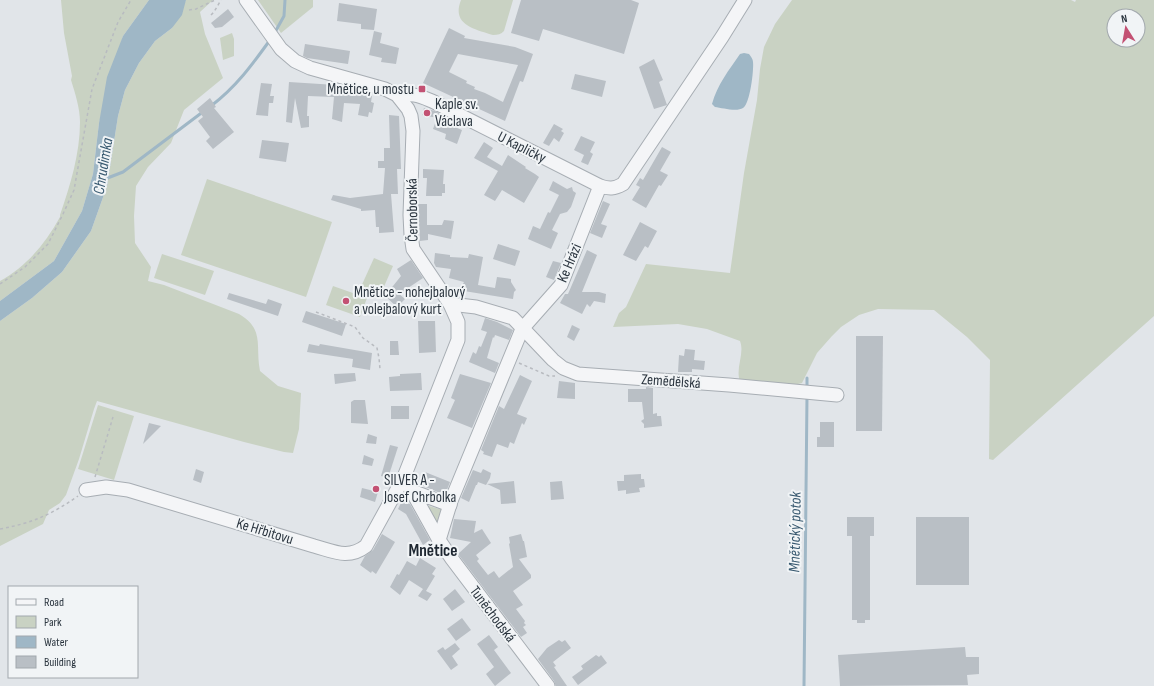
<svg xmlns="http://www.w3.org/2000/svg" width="1154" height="686" font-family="'Sofia Sans Condensed',sans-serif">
<rect width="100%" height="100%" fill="#e1e5e9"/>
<!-- green -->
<g fill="#c9d2c3" fill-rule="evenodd">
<path d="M61,0H149L123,36L99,123L93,174L82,211L54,261L0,301V281C27,266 45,244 60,217V215C70,186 80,154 80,122C80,108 75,93 71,80L72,76L64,33Z"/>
<path d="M186,0H213L200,12L205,34L223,78L184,110L171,143L148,167L136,186L134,216L135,243L151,267L148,281L164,285L239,314C265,329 255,346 260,371L278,386L301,393L299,429L293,453L284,452L244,442L97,401L94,409L79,459L66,495L60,503L49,510L43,524L0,546V321L32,298L62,272L91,231L107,186L118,116L125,90L139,63L155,41L172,28Z"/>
<path d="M258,0H313V7L281,33Z"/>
<path d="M461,0H513L504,31C501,34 498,35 493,35C475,29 451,25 461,0Z"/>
<path d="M792,0H1071L1075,2L1076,0H1154V316L993,460L989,459L990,360L967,337L934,310L878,309L859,315L841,327L832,336L817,353L802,383L794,385L740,381C735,368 745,354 740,341L707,329L678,324L613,327L619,313L626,307L646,264L730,273L744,173L757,100L760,69L764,47L775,24ZM1114,16H1138V40H1114Z"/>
<path d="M232,33L234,39V56L223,60L220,38Z"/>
<path d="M207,179L332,222L306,297L181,255Z"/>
<path d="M162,254L214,271L205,295L154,278Z"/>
<path d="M374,258L393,266L379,298L360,289Z"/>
<path d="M333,286L367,298L360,317L326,305Z"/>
<path d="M98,405L134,416L114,480L78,469Z"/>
<path d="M429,506L443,510L438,522L436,521L428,508Z"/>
</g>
<!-- water -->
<g fill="#9fb7c6">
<path d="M149,0H186L182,15L172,28L155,41L139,63L125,90L118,116L107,186L91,231L62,272L32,298L0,321V301L54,261L82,211L93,174L99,123L107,77L123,36Z"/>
<path d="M744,53L749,54C751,57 753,59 753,62C754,70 750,104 743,108C737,112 722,108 715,107L712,104C717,85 729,70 740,54Z"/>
</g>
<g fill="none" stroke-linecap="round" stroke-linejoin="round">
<!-- stream -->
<g stroke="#9fb7c6" stroke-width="3">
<path d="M274,34L284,16L285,0"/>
<path d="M211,106C236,87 252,65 270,40"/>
<path d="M105,179L123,172L204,111"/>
<path d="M807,388V378"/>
<path d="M804,686L807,396"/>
</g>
</g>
<!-- building -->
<g fill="#b9bfc5" fill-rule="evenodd">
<path d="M521,0H631L639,3L624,54L543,29L539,41L511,33Z"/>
<path d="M339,3L377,9L374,30L361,29V24L337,21Z"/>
<path d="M228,9L234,17L222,27L215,28L211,23Z"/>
<path d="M449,28L465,36L464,38L515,47L533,54L523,82L520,81L505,121L423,83ZM458,54L518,65L503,102L485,93L474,89L475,87L466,83L467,81L449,72Z"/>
<path d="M374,31L382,33L380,43L399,48L396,64L381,62L382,58L369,55Z"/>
<path d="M305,44L350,51L348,64L307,58L303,56Z"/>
<path d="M654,59L663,80L659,82L667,105L654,109L639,67Z"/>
<path d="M575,74L606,81L602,97L571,89Z"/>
<path d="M289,82L336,85L357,90V93L372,96L371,102L374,103L372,113L369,112L368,117L358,115L360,104L344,103L342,122L332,119L334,97L308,96L307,116H309V127L301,128L295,98L292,123L286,122Z"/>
<path d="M261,83L272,84L270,96H274L273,103H269L268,116L256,115Z"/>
<path d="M210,98L216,107L214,108L234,132L213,149L206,141L210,137L198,121L203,117L197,109Z"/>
<path d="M424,108L435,111L444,116L443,119L422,115Z"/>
<path d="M389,115L399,116L401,169H397L398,194H391L394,232L379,233V227H376L375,210L361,211V209L331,200L333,195L350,198L383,194L385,168H378V161H384V148H390Z"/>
<path d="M437,118L453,124L452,126L462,130L457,144L445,139L446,134L433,129Z"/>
<path d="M554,124L563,129L561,131L564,133L559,142L554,138L549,146L543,143Z"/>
<path d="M581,136L595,142L590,152L593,154L588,165L581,162L584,155L574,150Z"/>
<path d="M262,140L289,143L286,162L259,158Z"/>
<path d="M484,142L493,148L487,157L502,166L508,155L526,167L525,168L535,174L539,177L524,203L502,190L495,201L484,195L498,171L474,158Z"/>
<path d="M662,147L671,152L660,171L668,175L661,186L659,185L646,208L632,200L640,187L636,185L640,178L643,180Z"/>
<path d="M423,169L444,170L443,184H445V193H442V196H426L427,178H423Z"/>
<path d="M553,181L567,189L572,187L573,191L576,193L571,207L567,212L560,214L552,230L558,233L551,249L528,239L533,226L540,229L548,212L550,213L559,195L549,190Z"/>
<path d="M603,201L610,204L601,224L607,226L602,238L590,233Z"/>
<path d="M418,204H427V225H442L444,220L454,221L451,239L428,234V240L420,241Z"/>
<path d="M640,222L657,231L648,248L645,246L636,261L623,255Z"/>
<path d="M498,244L520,251L515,266L493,259Z"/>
<path d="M587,250L597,255L582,292H599L606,294L605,303L594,301L590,307L587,304L582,314L560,303L565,294H568Z"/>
<path d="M435,253L450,255V257L468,258L469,254L483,257L478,285L495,288L497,277L511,279V282L516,290L514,292L513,299L464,291L465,284H463L464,282L449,278L451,269L436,267L434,263Z"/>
<path d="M411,260L423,278L399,294L405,299L397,307L385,296L401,276L397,269Z"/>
<path d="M553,261L561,263L554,280L546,277Z"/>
<path d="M229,293L266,304L268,299L282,304L278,316L227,299Z"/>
<path d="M306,311L346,324L342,336L302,322Z"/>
<path d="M485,318L497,322L513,330L509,340L495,335L494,338L493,337L487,358L499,363L495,373L469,362L473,352L476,354L479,346L481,347L487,332L481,330Z"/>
<path d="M418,321H435L436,352L419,353Z"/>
<path d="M572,325L580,329L574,341L567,337Z"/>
<path d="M856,336H883L882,431H856Z"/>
<path d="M390,341H398L399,355H390Z"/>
<path d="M309,344L319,346L320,344L372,353L370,370L352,367L353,359L307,352Z"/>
<path d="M685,349L695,350L694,360L705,361L704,370L692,369V372H678L679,355L684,356Z"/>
<path d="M355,373L356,381L335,384L334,374Z"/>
<path d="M421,373L422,390L390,391L389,377L400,376V374Z"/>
<path d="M460,374L491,383L472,428L447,418L455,400L451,398Z"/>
<path d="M520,375L532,381L517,414L527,418L524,425L522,423L514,444L510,442L508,448L497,444L492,457L483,454L484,452L481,450L499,406L504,409Z"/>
<path d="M559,381L575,383V399L557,398Z"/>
<path d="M646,387L653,388V414L657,413V416H661L662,426L644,428V424L641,421L644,419L642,402H628V389H646Z"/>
<path d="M354,400H365L368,424L351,423V402Z"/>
<rect x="391" y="406" width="18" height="13"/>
<path d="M820,422H834V447H817V437H820Z"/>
<path d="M149,423L161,426L143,444Z"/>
<path d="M368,434L377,437L376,444L366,443Z"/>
<path d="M390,445L398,447L388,478L381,476Z"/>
<path d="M364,455L374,459L372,466L362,464Z"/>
<path d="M196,469L204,472L201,483L193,480Z"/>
<path d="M483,469L491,473L490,478L486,485L478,482L477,485H476L469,502L461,498L473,470L481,473Z"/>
<path d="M425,472L450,482L445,495L421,485Z"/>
<path d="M641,474V479H644L645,487L639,488L640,492L626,494V490L618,491L617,481H624V475Z"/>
<path d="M514,481L516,503L501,504L500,490L487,484Z"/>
<path d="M562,481L564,499L551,500L550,482Z"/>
<path d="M362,488L378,492L375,502L360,497Z"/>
<path d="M402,501L410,504L430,540L423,545L406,514L398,509Z"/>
<path d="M847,517H874V536H870V620H865V623H857V620H852V536H847Z"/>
<rect x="916" y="517" width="53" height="68"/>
<path d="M454,519L476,521L474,533L482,529L491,543L476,555L479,559L477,561L488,575L494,571L499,578L513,567L509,544L510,543L509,537L521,534L523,541H524L527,557L519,559L531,575V578L513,591L523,605L516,609L525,621L524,623L526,625L523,627L527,633L521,637L458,554L471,542L450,538Z"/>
<path d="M382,534L395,542L376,574L372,571L371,573L360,565L365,556L373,550Z"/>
<path d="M420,558L436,568L432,574L435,576L426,591L432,594L427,601L418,596L423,589L409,580L400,595L390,587L397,574L399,575L407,561L416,566Z"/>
<path d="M455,589L465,602L452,611L443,599Z"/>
<path d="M462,618L471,630L456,641L447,629Z"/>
<path d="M489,635L498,647L494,650L511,673L495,686L486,674L494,667L477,644Z"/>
<path d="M559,640L562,642L565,640L571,648L553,662L556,666L554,667L567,686H556L554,681L538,659L547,648Z"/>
<path d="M455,643L460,649L452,656L458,665L451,670L437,651L443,647L445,650Z"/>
<path d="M965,647L966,657H979V674L967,675L968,685L840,686L838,655Z"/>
<path d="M596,655L599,657L601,655L607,663L578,685L572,677L583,669L581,666Z"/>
</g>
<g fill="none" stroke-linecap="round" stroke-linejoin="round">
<defs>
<g id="minor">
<path d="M246,0L281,49L295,61L310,68L385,89L397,95L408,109L411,116L413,131L410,215L411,235L413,249L450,304L458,322V340L404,477L439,540L452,559L548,686"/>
<path d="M400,98C409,91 422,97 432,101L600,186C609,189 614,189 623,184L722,37L745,0"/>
<path d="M450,304L476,307L513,318L553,360L563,368L578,374L729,385L837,395"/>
<path d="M86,490L106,487L128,490L314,546C333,551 348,560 366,546L404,477"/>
<path d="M412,491L450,505"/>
<path d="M439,540L451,501L522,329L561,285L600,186"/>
</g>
</defs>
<!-- minor casing -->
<use href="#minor" stroke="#a7adb3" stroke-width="15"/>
<!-- path -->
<g stroke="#b8bbc0" stroke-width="1.5" stroke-dasharray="3 3" stroke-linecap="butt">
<path d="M189,10L196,9L215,0"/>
<path d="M211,15L214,12L221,0"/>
<path d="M0,284L25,267L48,244L63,214L74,190L92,89L118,22L131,0"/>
<path d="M316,312L355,327L363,338L377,348L379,358L380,369"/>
<path d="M519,363L549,376H555"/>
<path d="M95,477L113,417"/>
<path d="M0,529C32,523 51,515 78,496"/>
</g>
<!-- minor -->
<use href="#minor" stroke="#f4f5f7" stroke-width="13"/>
</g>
<!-- markers -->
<g fill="#c35173" stroke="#f1f4f6" stroke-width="1.5">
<rect x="418" y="85" width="8" height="8" rx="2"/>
<circle cx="427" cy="113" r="4"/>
<circle cx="346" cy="301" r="4"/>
<circle cx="376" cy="489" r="4"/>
</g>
<g text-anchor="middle" stroke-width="4" stroke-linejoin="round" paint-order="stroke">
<!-- poi labels -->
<g font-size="15" fill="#2b353f" stroke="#f1f4f6" text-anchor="start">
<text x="414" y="94" text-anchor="end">Mnětice, u mostu</text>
<text x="435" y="109">Kaple sv.<tspan x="435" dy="17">Václava</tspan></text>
<text x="354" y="297">Mnětice - nohejbalový<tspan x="354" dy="17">a volejbalový kurt</tspan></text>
<text x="384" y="485">SILVER A -<tspan x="384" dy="17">Josef Chrbolka</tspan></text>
</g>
<!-- street labels -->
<g font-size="15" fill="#2b353f" stroke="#f1f4f6">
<text transform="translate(522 147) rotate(27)" y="5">U Kapličky</text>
<text transform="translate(412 210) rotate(-91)" y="5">Černoborská</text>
<text transform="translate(569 263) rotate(-67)" y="5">Ke Hrázi</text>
<text transform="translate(671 381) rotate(4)" y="5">Zemědělská</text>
<text transform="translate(265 531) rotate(17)" y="5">Ke Hřbitovu</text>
<text transform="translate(493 614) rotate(53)" y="5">Tuněchodská</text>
</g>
<!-- water labels -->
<g font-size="16" font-style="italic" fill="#385970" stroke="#f1f4f6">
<text transform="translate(102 166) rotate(-81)" y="6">Chrudimka</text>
<text transform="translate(794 532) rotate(-89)" y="6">Mnětický potok</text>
</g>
<!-- quarter labels -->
<g font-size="17" font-weight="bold" fill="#1d2630" stroke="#f1f4f6">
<text x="433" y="556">Mnětice</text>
</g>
</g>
<!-- legend -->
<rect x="8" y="586" width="130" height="92" fill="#f1f4f6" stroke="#a2a8ad"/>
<rect x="16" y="599" width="20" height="6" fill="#f4f5f7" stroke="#a2a8ad"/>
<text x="44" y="606" font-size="12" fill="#2b353f">Road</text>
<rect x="16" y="616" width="20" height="12" fill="#c9d2c3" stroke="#a2a8ad"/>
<text x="44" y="626" font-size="12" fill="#2b353f">Park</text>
<rect x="16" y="636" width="20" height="12" fill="#9fb7c6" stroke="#a2a8ad"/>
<text x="44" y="646" font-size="12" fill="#2b353f">Water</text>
<rect x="16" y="656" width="20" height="12" fill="#b9bfc5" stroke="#a2a8ad"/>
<text x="44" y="666" font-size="12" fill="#2b353f">Building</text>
<!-- north arrow -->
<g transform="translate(1126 28) rotate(349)"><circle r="19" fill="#f1f4f6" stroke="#a2a8ad"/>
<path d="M0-3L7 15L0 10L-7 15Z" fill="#c35173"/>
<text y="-6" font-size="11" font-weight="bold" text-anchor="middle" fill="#2b353f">N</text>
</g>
</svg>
